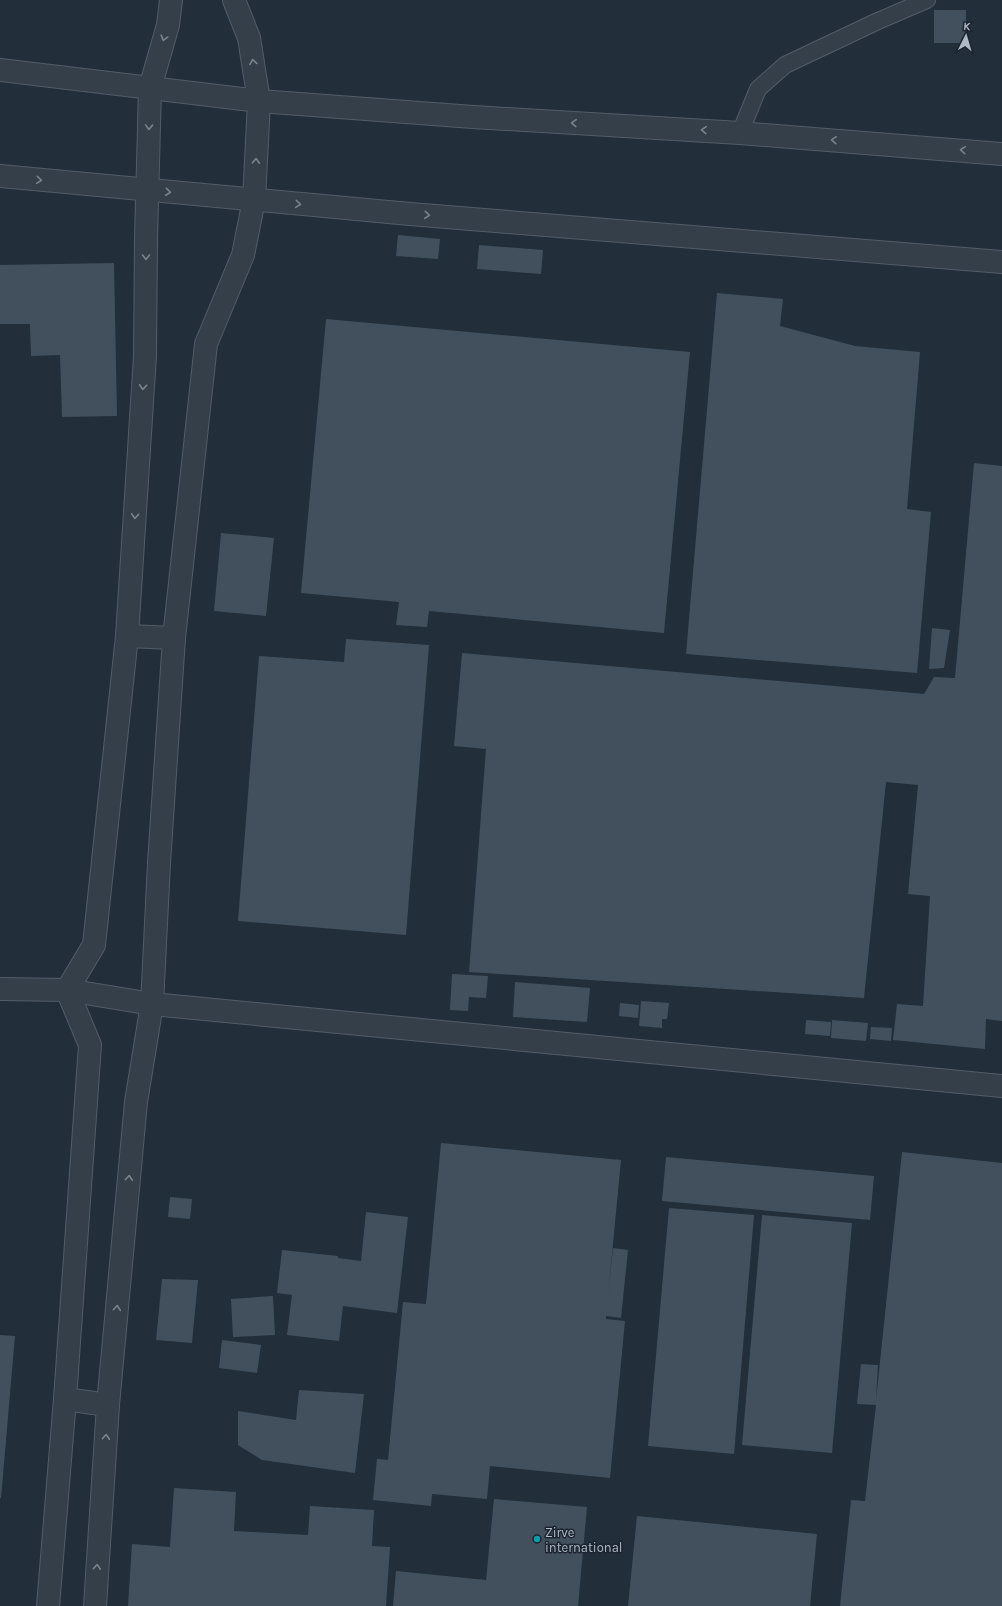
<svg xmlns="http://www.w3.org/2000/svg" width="1002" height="1606" font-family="Karla,sans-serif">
<rect width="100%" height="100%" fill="#222e3a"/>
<!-- building -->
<g fill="#42505e">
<rect x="934" y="10" width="32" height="33"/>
<path d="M398,235L440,239L438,259L396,256Z"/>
<path d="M479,245L543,250L541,274L477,269Z"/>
<path d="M114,263L117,416L62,417L60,355L31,356L30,324H0V265Z"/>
<path d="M717,293L783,299L780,326L855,346L920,352L907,509L931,512L917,673L686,654Z"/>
<path d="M326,319L690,352L664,633L429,611L427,627L396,625L399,602L301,593Z"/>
<path d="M974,463L1002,466V1021L986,1019L985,1049L893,1040L897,1004L923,1006L930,896L908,894L918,785L886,782L864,998L469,972L486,749L454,746L462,653L924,694L934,677L955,678Z"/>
<path d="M221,533L274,538L266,616L214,611Z"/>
<path d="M932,628L950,630L944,668L929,669Z"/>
<path d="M346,639L429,645L406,935L238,921L259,656L344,662Z"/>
<path d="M452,974L488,976L486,998L469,997L468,1011L450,1010Z"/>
<path d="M515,982L590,988L587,1022L513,1017Z"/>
<path d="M641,1001L669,1003L667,1019H662V1028L639,1026Z"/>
<path d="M620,1003L639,1005L638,1018L619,1016Z"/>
<path d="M806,1020L831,1022L830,1036L805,1034Z"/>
<path d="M832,1020L868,1023L866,1041L831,1038Z"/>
<path d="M871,1027L892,1028L891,1041L870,1039Z"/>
<path d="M441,1143L621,1160L608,1296L613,1248L628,1250L621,1318L606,1316V1319L625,1321L610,1478L490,1466L487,1499L432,1494L431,1506L373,1500L377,1459L388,1460L403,1302L426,1304Z"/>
<path d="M902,1152L1002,1163V1606H840L851,1500L865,1501L876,1405L857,1404L861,1364L878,1365L876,1400Z"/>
<path d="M666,1157L874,1176L870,1220L662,1201Z"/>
<path d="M170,1197L192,1199L190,1219L168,1217Z"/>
<path d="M669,1208L754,1215L734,1454L648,1446Z"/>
<path d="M366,1212L408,1217L397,1313L343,1306L339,1341L287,1335L292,1295L277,1293L282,1250L338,1256V1258L361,1261Z"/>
<path d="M762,1215L852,1223L832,1453L742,1445Z"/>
<path d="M162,1279L198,1280L192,1343L156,1340Z"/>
<path d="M273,1296L275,1335L233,1337L231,1299Z"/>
<path d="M0,1335L15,1336L1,1498H0Z"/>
<path d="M222,1340L261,1345L257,1373L219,1368Z"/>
<path d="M299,1390L364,1394L355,1473L262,1460L238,1445V1411L296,1420Z"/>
<path d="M174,1488L236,1492L234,1531L308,1535L310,1506L374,1510L372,1546L390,1547L386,1606H128L132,1544L170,1547Z"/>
<path d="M494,1499L587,1507L578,1606H393L396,1571L486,1580Z"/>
<path d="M637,1516L817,1534L810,1606H628Z"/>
</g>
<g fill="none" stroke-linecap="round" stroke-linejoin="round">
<defs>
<path id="service" d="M740,133L758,89L785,65L878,21L927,0"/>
<g id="minor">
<path d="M127,636L174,638"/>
<path d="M0,989L67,990L152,1004L1002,1086"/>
<path d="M65,1399L108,1405"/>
<path d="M48,1606L65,1399L90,1045L67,990L94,945L127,636L145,356L146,239L150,88L168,25L171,0"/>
<path d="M95,1606L108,1405L136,1102L152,1004L159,863L174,638L206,344L243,255L254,200L259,101L249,38L234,0"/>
</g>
<g id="tertiary">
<path d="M0,70L259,101L473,117L740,133L1002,154"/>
<path d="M0,176L410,214L1002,262"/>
</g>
</defs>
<!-- service casing -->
<use href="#service" stroke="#535d68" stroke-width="18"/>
<!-- minor casing -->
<use href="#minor" stroke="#535d68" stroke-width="24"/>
<!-- tertiary casing -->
<use href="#tertiary" stroke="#535d68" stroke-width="24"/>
<!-- service -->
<use href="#service" stroke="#353f4a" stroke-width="16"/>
<!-- minor -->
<use href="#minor" stroke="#353f4a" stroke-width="22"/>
<!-- tertiary -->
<use href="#tertiary" stroke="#353f4a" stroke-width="22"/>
</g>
<!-- one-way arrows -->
<defs><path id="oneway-chevron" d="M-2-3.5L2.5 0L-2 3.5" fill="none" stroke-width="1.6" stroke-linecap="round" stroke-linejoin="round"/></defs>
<g stroke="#79838e">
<use href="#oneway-chevron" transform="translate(164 38) rotate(105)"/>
<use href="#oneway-chevron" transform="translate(253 62) rotate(-99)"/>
<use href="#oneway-chevron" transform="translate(574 123) rotate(-177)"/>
<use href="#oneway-chevron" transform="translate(149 127) rotate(92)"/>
<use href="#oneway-chevron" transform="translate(704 130) rotate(-177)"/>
<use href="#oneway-chevron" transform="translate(834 140) rotate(-176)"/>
<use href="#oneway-chevron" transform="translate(963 150) rotate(-175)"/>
<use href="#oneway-chevron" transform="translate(256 161) rotate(-87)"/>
<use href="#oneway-chevron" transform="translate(39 180) rotate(5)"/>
<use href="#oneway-chevron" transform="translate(168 192) rotate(6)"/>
<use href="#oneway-chevron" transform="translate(298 204) rotate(5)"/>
<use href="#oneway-chevron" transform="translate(427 215) rotate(5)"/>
<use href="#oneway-chevron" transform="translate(146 257) rotate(90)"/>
<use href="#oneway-chevron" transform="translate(143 387) rotate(94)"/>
<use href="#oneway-chevron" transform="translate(135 516) rotate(94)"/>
<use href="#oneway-chevron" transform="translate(129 1178) rotate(-85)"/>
<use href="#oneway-chevron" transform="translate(117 1308) rotate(-85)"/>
<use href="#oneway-chevron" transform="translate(106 1437) rotate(-86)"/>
<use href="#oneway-chevron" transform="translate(97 1567) rotate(-86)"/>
</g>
<!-- markers -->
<circle fill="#0f9aa8" stroke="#1b242f" stroke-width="1.5" cx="537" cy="1539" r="4"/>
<g text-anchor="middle" stroke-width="3" stroke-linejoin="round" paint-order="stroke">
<!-- poi labels -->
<g font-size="13" fill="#b0bac6" stroke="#1b242f" text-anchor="start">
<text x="545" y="1537">Zirve<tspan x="545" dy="15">international</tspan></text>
</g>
</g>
<!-- north arrow -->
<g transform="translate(966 36) rotate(5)" stroke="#1b242f" stroke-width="3" paint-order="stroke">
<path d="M0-3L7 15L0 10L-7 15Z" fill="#b0bac6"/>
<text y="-6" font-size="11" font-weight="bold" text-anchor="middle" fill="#b0bac6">K</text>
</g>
</svg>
